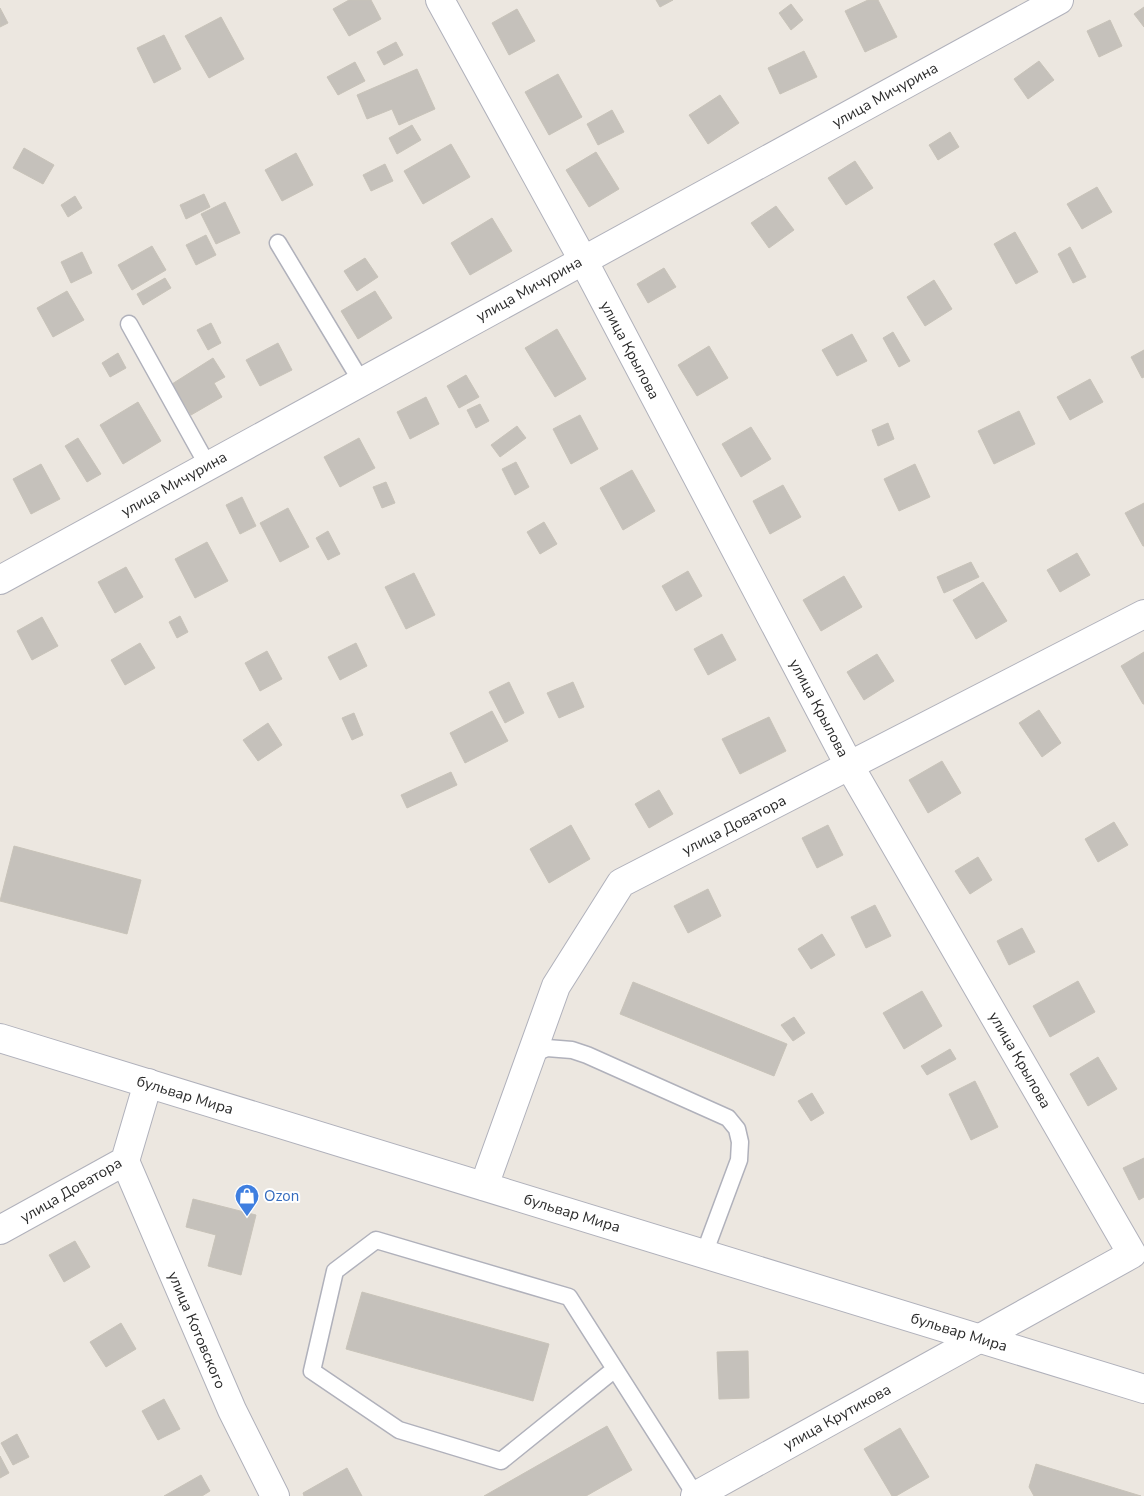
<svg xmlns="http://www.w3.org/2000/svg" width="1144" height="1496" font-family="'Nunito Sans',sans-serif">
<rect width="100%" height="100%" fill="#ece7e0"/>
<!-- building -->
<g fill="#c5c1bb" stroke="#c8c3b9">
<path d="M349,0H371L381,19L349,36L333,9Z"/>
<path d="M656,0H673L660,7Z"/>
<path d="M868,0H878L897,37L865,52L845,11Z"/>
<path d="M791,4L803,20L791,30L779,13Z"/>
<path d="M1144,7V27L1134,14Z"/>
<path d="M0,8L8,23L0,27Z"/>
<path d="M517,9L535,41L509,55L492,23Z"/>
<path d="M221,17L244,59L209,78L185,36Z"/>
<path d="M1110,20L1122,46L1099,57L1087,31Z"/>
<path d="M164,35L181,69L154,83L137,48Z"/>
<path d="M396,42L403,55L384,65L377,52Z"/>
<path d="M804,51L817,77L780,94L768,68Z"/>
<path d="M1039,61L1054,80L1028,99L1014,79Z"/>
<path d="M355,62L365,81L338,95L327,77Z"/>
<path d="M417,69L435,109L399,125L392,109L367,119L357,95Z"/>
<path d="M558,74L582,117L549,135L525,92Z"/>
<path d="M720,95L739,123L708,144L689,115Z"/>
<path d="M612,110L624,132L598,145L587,124Z"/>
<path d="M412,125L421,140L397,154L389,138Z"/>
<path d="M950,132L959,147L938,160L929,145Z"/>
<path d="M451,144L470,177L423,204L404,171Z"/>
<path d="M24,148L54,165L43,184L13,168Z"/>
<path d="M596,152L619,189L589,207L566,170Z"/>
<path d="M296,153L313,185L282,201L265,170Z"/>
<path d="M855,161L873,188L846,205L828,178Z"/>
<path d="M385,164L393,181L371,191L363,175Z"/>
<path d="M1097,187L1112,212L1082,229L1067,204Z"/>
<path d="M204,194L210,207L186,219L180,205Z"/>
<path d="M75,196L82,208L68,217L61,205Z"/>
<path d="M225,202L240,233L216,244L201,214Z"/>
<path d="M776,206L794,230L769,248L751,223Z"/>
<path d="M492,218L512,251L470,275L451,243Z"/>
<path d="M1015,232L1038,272L1016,284L994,244Z"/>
<path d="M206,235L216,255L196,265L186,245Z"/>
<path d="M152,246L166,270L132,290L118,265Z"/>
<path d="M1070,247L1086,277L1073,283L1058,254Z"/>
<path d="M82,252L92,273L71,283L61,262Z"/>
<path d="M365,258L378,277L357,291L344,271Z"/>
<path d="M664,268L676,287L648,303L637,284Z"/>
<path d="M165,278L171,288L143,305L137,294Z"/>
<path d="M934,280L952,309L925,326L907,297Z"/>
<path d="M67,291L84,320L53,337L37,308Z"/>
<path d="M375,291L392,318L358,339L341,311Z"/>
<path d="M211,323L221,343L208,350L197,330Z"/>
<path d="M557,329L586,379L555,397L525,348Z"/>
<path d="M893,332L910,361L899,367L883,338Z"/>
<path d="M852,334L867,361L837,376L822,350Z"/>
<path d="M278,343L292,370L260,386L246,360Z"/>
<path d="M709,346L728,378L697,396L678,365Z"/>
<path d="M1144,350V377L1142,378L1131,357Z"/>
<path d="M118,353L126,368L110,377L102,363Z"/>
<path d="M213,358L225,377L214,383L222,397L191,415L172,384Z"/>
<path d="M466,375L479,397L459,408L447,386Z"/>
<path d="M1090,379L1103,402L1070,420L1057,397Z"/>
<path d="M426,397L439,424L410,439L397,412Z"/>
<path d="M138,402L161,441L123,464L100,425Z"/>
<path d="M480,404L489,421L476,428L467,410Z"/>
<path d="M1019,411L1035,444L994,464L978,431Z"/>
<path d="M580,415L598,449L571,464L553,429Z"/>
<path d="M888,423L894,439L878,446L872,430Z"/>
<path d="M517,426L526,438L500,457L491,445Z"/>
<path d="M751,427L771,459L741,477L722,444Z"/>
<path d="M78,438L101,474L87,482L65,446Z"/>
<path d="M359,438L375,468L340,487L324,457Z"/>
<path d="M516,462L529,487L515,495L502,469Z"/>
<path d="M41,464L60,499L31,514L13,479Z"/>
<path d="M915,464L930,497L899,511L884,479Z"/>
<path d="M632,470L655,511L623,530L600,488Z"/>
<path d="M386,482L395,503L382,508L373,487Z"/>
<path d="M783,485L801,517L770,534L753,501Z"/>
<path d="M242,497L256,526L240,534L226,505Z"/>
<path d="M1144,503V546H1143L1125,513Z"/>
<path d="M288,508L309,547L280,562L260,523Z"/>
<path d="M544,522L557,544L540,554L527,532Z"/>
<path d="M328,531L340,554L328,560L316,538Z"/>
<path d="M207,542L228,581L195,598L175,559Z"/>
<path d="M1077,553L1090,575L1060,592L1047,570Z"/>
<path d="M971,562L979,577L944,593L937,577Z"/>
<path d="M126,567L143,597L115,613L98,582Z"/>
<path d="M688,571L702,596L676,611L662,586Z"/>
<path d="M414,573L435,615L406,629L385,587Z"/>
<path d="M844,576L862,607L821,631L803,600Z"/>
<path d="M983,582L1007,621L976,639L953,600Z"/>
<path d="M180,616L188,632L177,638L169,622Z"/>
<path d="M42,617L58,646L32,660L17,631Z"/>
<path d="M722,634L736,660L708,675L694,649Z"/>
<path d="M140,643L155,668L125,685L111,660Z"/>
<path d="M356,643L367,666L340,680L328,657Z"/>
<path d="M267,651L282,679L260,691L245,663Z"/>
<path d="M1144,652V704H1143L1121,666Z"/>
<path d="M877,654L894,681L864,700L847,672Z"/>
<path d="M509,682L524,713L505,723L489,692Z"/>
<path d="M573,682L584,707L559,718L547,693Z"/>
<path d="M1039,710L1061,743L1042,757L1019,723Z"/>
<path d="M492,711L508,741L465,763L450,733Z"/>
<path d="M354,713L363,735L352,740L342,718Z"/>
<path d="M769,717L786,751L740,774L722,739Z"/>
<path d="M268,723L282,745L258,761L243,740Z"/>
<path d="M942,761L961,793L928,813L909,780Z"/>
<path d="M451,772L457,785L407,808L401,795Z"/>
<path d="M659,790L673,814L649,828L635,804Z"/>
<path d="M1114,822L1128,845L1098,862L1085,839Z"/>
<path d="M571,825L590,859L549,883L530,849Z"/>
<path d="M828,825L843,855L817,868L802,838Z"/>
<path d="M14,846L141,880L127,934L0,901Z"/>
<path d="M978,857L992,880L970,894L955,871Z"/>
<path d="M708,889L721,916L688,933L674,906Z"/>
<path d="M875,905L891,936L866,948L851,917Z"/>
<path d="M1022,928L1035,952L1009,965L997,941Z"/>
<path d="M822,934L835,955L811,969L798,949Z"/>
<path d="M1078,981L1095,1012L1050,1037L1033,1006Z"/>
<path d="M633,982L787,1044L774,1076L620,1014Z"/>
<path d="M922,991L942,1026L904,1049L883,1013Z"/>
<path d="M794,1017L805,1033L793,1041L781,1025Z"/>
<path d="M950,1049L956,1059L927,1075L921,1066Z"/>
<path d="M1098,1057L1117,1089L1088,1106L1070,1074Z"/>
<path d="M975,1081L998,1127L971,1140L949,1094Z"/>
<path d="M812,1093L824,1113L811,1121L798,1101Z"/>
<path d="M1144,1158V1197L1139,1200L1123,1168Z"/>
<path d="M193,1199L256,1215L241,1275L208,1266L216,1235L186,1227Z"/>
<path d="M75,1241L90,1267L64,1282L49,1255Z"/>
<path d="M362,1292L549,1344L533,1401L346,1349Z"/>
<path d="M121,1323L136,1349L106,1367L90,1342Z"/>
<path d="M748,1351L749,1398L719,1399L717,1352Z"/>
<path d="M164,1399L180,1429L158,1440L142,1411Z"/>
<path d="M607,1426L632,1470L586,1496H484Z"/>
<path d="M900,1428L929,1477L896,1496H892L864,1449Z"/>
<path d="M17,1434L29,1457L13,1465L1,1443Z"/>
<path d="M0,1456L9,1473L0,1478Z"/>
<path d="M1036,1464L1141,1496H1034L1029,1487Z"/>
<path d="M347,1468L362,1496H304L303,1493Z"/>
<path d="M201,1475L210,1491L202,1496H164Z"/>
</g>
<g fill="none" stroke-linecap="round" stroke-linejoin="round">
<defs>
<g id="lane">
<path d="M278,243L361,381"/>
<path d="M129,324L208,466"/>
<path d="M532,1054L547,1048L572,1050L587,1055L728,1118L737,1129L740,1142L739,1160L704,1254"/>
<path d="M615,1369L501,1461L399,1430L312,1371L335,1271L376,1240L569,1297L696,1496"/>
</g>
<g id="street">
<path d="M440,0L583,260L849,765L1132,1254L695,1496"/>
<path d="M0,580L1059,0"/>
<path d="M125,1161L232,1410L275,1496"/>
<path d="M484,1186L556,986L621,883L1144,614"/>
<path d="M0,1230L125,1161L148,1083"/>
</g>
<path id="secondary" d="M0,1038L1144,1389"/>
</defs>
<!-- lane casing -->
<use href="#lane" stroke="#b0b1bb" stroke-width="19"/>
<!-- street casing -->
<use href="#street" stroke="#b0b1bb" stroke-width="30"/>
<!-- secondary casing -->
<use href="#secondary" stroke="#b0b1bb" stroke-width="30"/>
<!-- lane -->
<use href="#lane" stroke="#fff" stroke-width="16"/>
<!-- street -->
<use href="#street" stroke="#fff" stroke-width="28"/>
<!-- secondary -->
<use href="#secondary" stroke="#fff" stroke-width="28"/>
</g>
<!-- icons -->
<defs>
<symbol id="shop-pin" viewBox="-11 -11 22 30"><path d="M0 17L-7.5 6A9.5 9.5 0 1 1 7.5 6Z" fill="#3f7fe0" stroke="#fff"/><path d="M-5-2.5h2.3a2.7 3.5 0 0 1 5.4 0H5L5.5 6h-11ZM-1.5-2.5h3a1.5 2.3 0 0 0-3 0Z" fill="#fff"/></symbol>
</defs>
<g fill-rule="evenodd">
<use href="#shop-pin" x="233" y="1182" width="28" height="38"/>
</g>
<g text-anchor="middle" stroke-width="4" stroke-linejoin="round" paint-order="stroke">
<!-- street labels -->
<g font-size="15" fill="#2c2c2c" stroke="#fff">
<text transform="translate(885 95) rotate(-29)" y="5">улица Мичурина</text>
<text transform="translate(529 289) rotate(-29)" y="5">улица Мичурина</text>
<text transform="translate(630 350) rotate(62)" y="5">улица Крылова</text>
<text transform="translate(174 484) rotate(-29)" y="5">улица Мичурина</text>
<text transform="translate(819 708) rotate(62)" y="5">улица Крылова</text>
<text transform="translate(734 825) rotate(-27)" y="5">улица Доватора</text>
<text transform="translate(1020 1060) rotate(60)" y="5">улица Крылова</text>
<text transform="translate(185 1095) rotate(17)" y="5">бульвар Мира</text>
<text transform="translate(71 1190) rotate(-30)" y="5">улица Доватора</text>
<text transform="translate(572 1213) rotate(17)" y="5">бульвар Мира</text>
<text transform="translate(197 1330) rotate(67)" y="5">улица Котовского</text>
<text transform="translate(959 1332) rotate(17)" y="5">бульвар Мира</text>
<text transform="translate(837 1417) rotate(-29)" y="5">улица Крутикова</text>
</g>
<!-- shop labels -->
<g font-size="15" fill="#366cbe" stroke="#fff" text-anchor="start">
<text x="264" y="1201">Ozon</text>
</g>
</g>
</svg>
